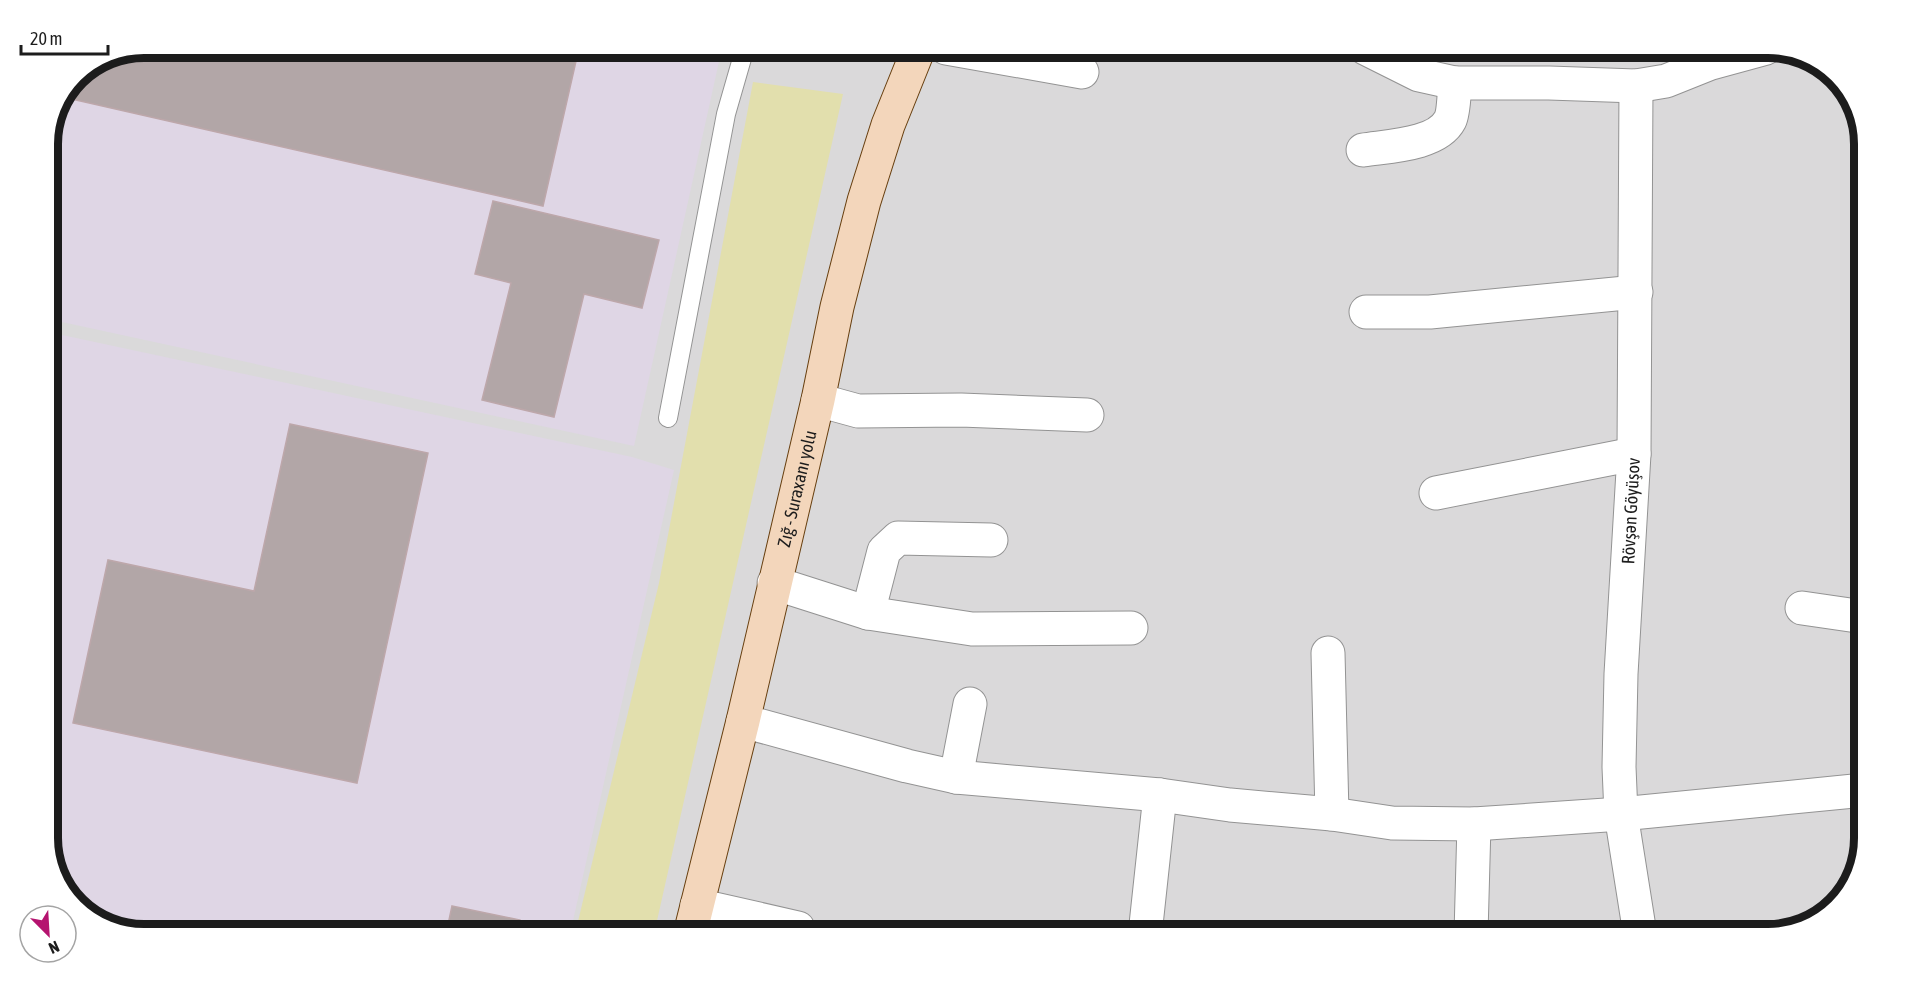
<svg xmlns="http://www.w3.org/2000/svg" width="1912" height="982" font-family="'Asap Condensed',sans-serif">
<rect width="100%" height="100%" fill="#ede4e3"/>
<!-- residential -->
<path fill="#dad9da" d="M145,48H1767L1810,58L1848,91L1864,139V837L1854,880L1821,918L1767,934H145L102,924L65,891L48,844V139L77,76Z"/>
<!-- industrial -->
<g fill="#dfd6e5">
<path d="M145,48H722L634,446L48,319V139L77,76Z"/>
<path d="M48,332L632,457L674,470L570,934H145L102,924L65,891L48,844Z"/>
</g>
<!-- grass -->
<path fill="#e2dfad" d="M753,82L843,94L654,934H575L659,583Z"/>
<!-- building -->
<g fill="#b2a6a7" stroke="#bda7aa" stroke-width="1.5">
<path d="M145,48H579L543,206L67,98L77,76Z"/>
<path d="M493,201L659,240L642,308L584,294L554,417L482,400L511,283L475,274Z"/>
<path d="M290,424L428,453L357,783L73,723L108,560L254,591Z"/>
<path d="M452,906L520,920L517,934H446Z"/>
</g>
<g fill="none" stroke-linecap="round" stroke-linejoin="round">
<defs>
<path id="service" d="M668,418L726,114L745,48"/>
<g id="minor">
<path d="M946,48L1082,72"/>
<path d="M1365,48L1419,75L1455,83H1549L1636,86L1666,81L1711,63L1766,48"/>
<path d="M1636,86L1634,454L1621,674L1619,767L1621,814L1640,934"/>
<path d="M1363,150C1388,146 1437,145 1450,120C1454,112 1454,92 1455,83"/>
<path d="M1366,312H1430L1636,292"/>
<path d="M818,400L858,411L961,410L1087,415"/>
<path d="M1436,493L1634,454"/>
<path d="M774,583L868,613L972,629L1131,628"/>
<path d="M1802,608L1864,617"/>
<path d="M868,613L884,551L898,538L991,540"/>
<path d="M1328,653L1332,814"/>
<path d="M743,721L907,766L956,777L1160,795L1230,805L1332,814L1392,823L1474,824L1621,814L1864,790"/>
<path d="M956,777L970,704"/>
<path d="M697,905L798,928"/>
<path d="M1145,934L1160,795"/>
<path d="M1471,934L1474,824"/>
</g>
<g id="secondary">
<path id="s1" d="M690,934L743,721L818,400L837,307L864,201L888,125L919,48"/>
</g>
</defs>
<!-- service casing -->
<use href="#service" stroke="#939393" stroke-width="20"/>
<!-- minor casing -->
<use href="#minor" stroke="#939393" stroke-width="35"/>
<!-- secondary casing -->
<use href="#secondary" stroke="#673f0f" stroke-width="35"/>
<!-- service -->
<use href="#service" stroke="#fff" stroke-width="18"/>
<!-- minor -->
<use href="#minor" stroke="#fff" stroke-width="33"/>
<!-- secondary -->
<use href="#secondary" stroke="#f3d6bb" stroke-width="33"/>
</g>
<g text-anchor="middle" stroke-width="5" stroke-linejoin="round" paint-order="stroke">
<!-- street labels -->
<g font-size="18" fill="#1c1c1c" stroke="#fff">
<text dy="6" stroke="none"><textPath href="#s1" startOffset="458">Zığ - Suraxanı yolu</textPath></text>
<text transform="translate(1631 511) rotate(-87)" y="6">Rövşən Göyüşov</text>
</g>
</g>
<!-- crop -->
<path d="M0 0H1912V982H0ZM144 58H1768A86 86 0 0 1 1854 144V838A86 86 0 0 1 1768 924H144A86 86 0 0 1 58 838V144A86 86 0 0 1 144 58Z" fill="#fff" fill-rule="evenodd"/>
<path fill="none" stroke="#1c1c1c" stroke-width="8" d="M144 58H1768A86 86 0 0 1 1854 144V838A86 86 0 0 1 1768 924H144A86 86 0 0 1 58 838V144A86 86 0 0 1 144 58Z"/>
<!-- north arrow -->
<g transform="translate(48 934) rotate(156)"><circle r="28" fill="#ffffff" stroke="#a4a4a4" stroke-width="1.5"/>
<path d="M0-4.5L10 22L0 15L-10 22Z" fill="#b5136f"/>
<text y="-9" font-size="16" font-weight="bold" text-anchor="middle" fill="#1c1c1c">N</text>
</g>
<!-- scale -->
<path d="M21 45v9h87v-9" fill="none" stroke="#1c1c1c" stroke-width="3"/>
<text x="30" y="45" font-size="18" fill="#1c1c1c" stroke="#ffffff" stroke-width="4.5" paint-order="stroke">20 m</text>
</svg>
